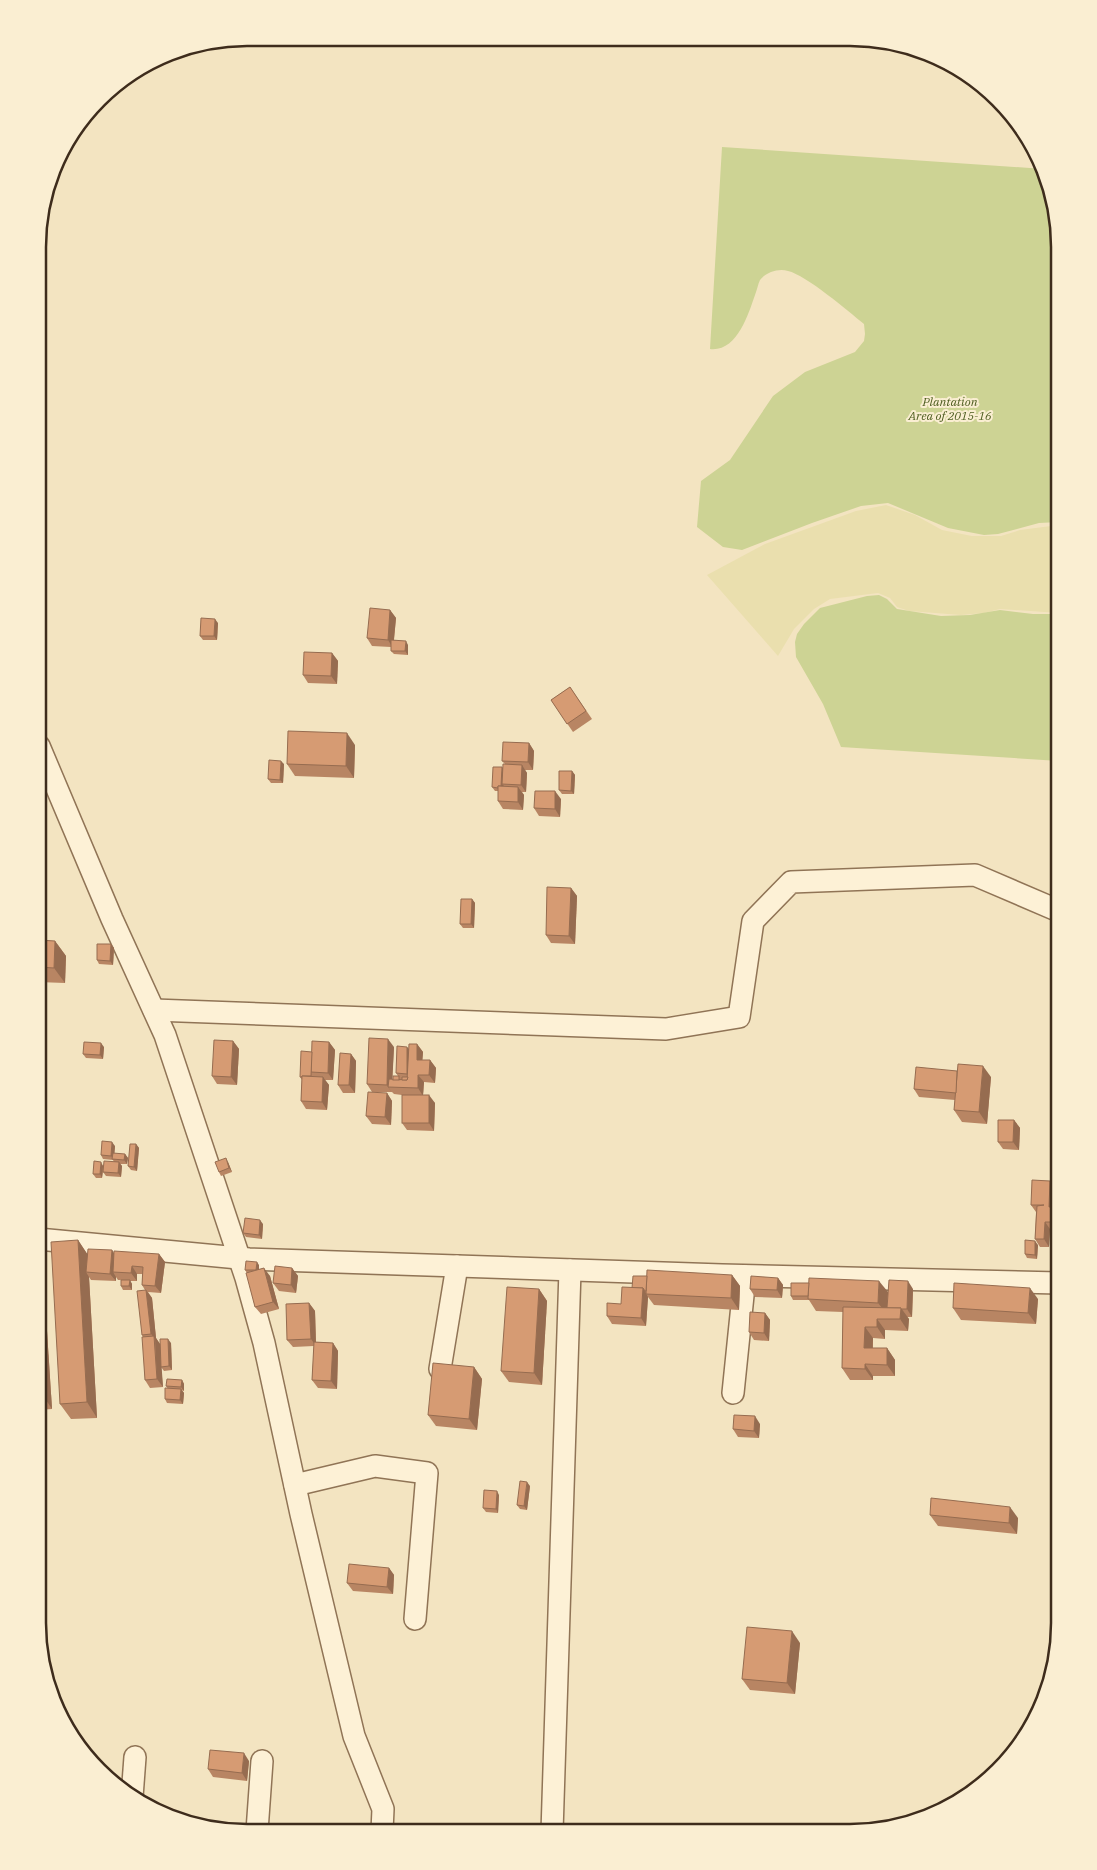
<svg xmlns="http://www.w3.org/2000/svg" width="1097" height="1870" font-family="'IBM Plex Serif',serif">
<rect width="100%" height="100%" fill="#f3e4c1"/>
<!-- farmland -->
<path fill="#eadfae" d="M886,505L915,515L942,530L972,536H1001L1020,530L1059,525V613L1000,609L984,613L961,615L909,611L897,607L890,598L878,593L830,599L814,609L794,629L778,656L707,575L765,544L856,511Z"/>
<!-- green -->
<g fill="#cdd394">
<path d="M722,147L1044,169L1059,247V522L1039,523L998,534L984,535L948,528L888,503L861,506L812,523L742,550L723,547L697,527L701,481L730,460L773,396L805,372L855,352L864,341L865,334L864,324C848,311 806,275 788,271C779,268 766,272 760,280C758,284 757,290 755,295C748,315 737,352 710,349Z"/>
<path d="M879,595L887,599L897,609L941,616L970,615L1000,610L1033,614H1059V761L841,747L823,704L796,657L795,642L797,634L804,624L820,608L867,596Z"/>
</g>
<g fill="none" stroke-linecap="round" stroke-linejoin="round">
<defs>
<g id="minor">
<path d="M39,746L112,919L165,1035L246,1278L264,1343L301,1514L354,1736L383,1809L382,1831"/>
<path d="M154,1010L666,1029L739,1017L753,921L791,882L975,875L1059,911"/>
<path d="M38,1239L249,1259L722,1275L1059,1283"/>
<path d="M440,1369L457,1266"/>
<path d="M733,1393L745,1276"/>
<path d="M295,1485L375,1466L427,1473L415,1619"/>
<path d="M132,1797L135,1757"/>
<path d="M257,1831L262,1761"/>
<path d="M552,1832L570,1270"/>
</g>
</defs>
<!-- minor casing -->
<use href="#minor" stroke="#907456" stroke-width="24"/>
<!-- minor -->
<use href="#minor" stroke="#fdf1d6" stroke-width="21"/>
</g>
<!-- wall -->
<g fill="#b88563">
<path d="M390,610L396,618L394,640L408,645V655L394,654L391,651V647L372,646L367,638Z"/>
<path d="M218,623L217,640H203L200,636Z"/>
<path d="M332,653L338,661L337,684L308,683L303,675Z"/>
<path d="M570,687L592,719L573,732L551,700Z"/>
<path d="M529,743L534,751L533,770H525L527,773L526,792H522L524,795L523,810L503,809L498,801V791H495L492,787L503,769L505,764L502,761Z"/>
<path d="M355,745L354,778L295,776L287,764Z"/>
<path d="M284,764L283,783H271L268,779Z"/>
<path d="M572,771L575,775L574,794H562L559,790Z"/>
<path d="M561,799L560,817L539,816L534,808Z"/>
<path d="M571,888L577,896L575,944L551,943L546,935Z"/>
<path d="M472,899L475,903L474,928H463L460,924Z"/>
<path d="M38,940L55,941L66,956L65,983L38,982Z"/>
<path d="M111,944L114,948L113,965L99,964L97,960Z"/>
<path d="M233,1041L239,1049L237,1085L217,1084L212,1076Z"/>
<path d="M329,1042L335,1050L333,1080H325L329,1085L327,1110L306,1109L301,1101L302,1080L300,1077L312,1052Z"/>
<path d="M417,1044L423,1052L422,1060H430L436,1068L435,1083L424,1082L423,1095L435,1103L434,1131L407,1130L402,1123V1095L394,1094L392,1092H372L367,1084L394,1047L392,1080L398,1076L396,1073L409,1049Z"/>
<path d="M104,1047L103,1059L86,1058L83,1054Z"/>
<path d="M351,1054L356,1061L355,1093H343L338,1085Z"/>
<path d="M991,1077L987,1124L962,1122L954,1110L955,1100L919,1097L914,1089Z"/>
<path d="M387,1093L392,1101L391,1125L372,1124L366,1116Z"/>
<path d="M1014,1120L1020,1128L1019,1150L1003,1149L998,1142Z"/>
<path d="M136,1144L139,1148L137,1171L131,1170L128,1166Z"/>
<path d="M115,1146L114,1154H125L128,1158L127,1164H120L122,1166L121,1177L106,1176L103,1172L102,1178H96L93,1174L103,1165L114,1162L113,1160L103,1159L101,1155Z"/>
<path d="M228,1162L232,1172L221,1176L219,1172Z"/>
<path d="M1050,1181L1055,1188L1054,1207H1055L1058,1210L1059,1196V1230L1050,1229L1049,1247H1040L1035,1239L1036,1212L1031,1205Z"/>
<path d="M263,1224L262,1239L246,1237L243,1233Z"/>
<path d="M78,1240L87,1254L112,1250L114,1254H159L165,1262L161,1293L148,1292L152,1298L156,1338L160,1344L171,1343L172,1370L164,1371L161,1367L163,1387L150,1388L145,1380L143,1337L142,1335L145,1290L142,1285V1274H137V1281H130L132,1284V1290H123L121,1286V1280H118L116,1277V1281L91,1280L89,1277L97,1418L71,1419L60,1404Z"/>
<path d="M1038,1245L1037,1259L1027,1258L1025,1254Z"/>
<path d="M38,1247L42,1253L52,1409L38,1410Z"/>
<path d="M259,1265V1269L270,1276L279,1309L261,1314L255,1307L247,1273L245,1270Z"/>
<path d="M292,1268L298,1276L296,1293L279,1291L273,1283Z"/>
<path d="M732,1275L740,1286L739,1310L654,1305L648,1297L646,1326L612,1324L607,1316L621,1304L632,1288L647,1276Z"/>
<path d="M778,1278L783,1285L782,1298L755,1297L750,1289Z"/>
<path d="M539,1289L547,1301L542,1385L509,1382L501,1371Z"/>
<path d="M913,1289L912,1317H907L909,1319L908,1331L885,1330V1339L873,1338V1348H887L895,1360V1376H873V1380H850L842,1368L843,1312L816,1311L809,1300H793L791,1296L888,1292L887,1308Z"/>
<path d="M1038,1299L1036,1324L961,1320L953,1308Z"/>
<path d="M309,1303L315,1311L316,1342L333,1343L338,1351L337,1389L318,1388L312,1380L314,1346L293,1347L287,1340Z"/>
<path d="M765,1313L770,1320L769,1341L754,1340L749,1332Z"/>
<path d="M474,1367L482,1379L477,1430L436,1426L428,1415Z"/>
<path d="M182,1380L184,1384V1391L182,1390L184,1393L183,1404L167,1403L165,1399L168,1389L166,1386Z"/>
<path d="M760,1424L759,1438L738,1437L733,1429Z"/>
<path d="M530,1486L527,1510L520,1509L517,1505Z"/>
<path d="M499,1495L498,1513L486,1512L483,1508Z"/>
<path d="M930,1515L1018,1518L1017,1534L938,1526Z"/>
<path d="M389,1568L394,1575L393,1594L353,1591L347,1583Z"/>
<path d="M800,1643L795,1694L750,1690L742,1679Z"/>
<path d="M249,1761L247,1781L213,1777L208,1769Z"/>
</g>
<!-- shaded-wall -->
<g fill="#966c50">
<path d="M390,610L396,618L393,648L388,640Z"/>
<path d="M215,619L218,623L217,640L214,636Z"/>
<path d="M406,641L408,645V655L405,651Z"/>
<path d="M332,653L338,661L337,684L331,676Z"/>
<path d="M347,733L355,745L354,778L346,766Z"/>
<path d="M529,743L534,751L533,770L528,762Z"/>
<path d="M281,761L284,764L283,783L280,780Z"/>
<path d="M522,765L527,773L526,792L521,785Z"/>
<path d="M502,767L505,771L502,784L504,786L501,788Z"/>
<path d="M572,771L575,775L574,794L571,791Z"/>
<path d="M518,787L524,795L523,810L518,802Z"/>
<path d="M555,791L561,799L560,817L555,809Z"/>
<path d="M571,888L577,896L575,944L569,936Z"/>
<path d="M472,899L475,903L474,928L471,924Z"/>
<path d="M55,941L66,956L65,983L54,968Z"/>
<path d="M111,944L114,948L113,965L110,961Z"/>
<path d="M388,1039L394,1047L392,1087H388L392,1093L387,1085Z"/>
<path d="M233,1041L239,1049L237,1085L231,1077Z"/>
<path d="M329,1042L335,1050L333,1080L328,1073Z"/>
<path d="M101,1043L104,1047L103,1059L100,1055Z"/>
<path d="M417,1044L423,1052L422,1067L417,1060Z"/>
<path d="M407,1047L410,1050L409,1077L407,1074Z"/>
<path d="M351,1054L356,1061L355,1093L349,1085Z"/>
<path d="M430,1060L436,1068L435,1083L429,1075Z"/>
<path d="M983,1066L991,1077L987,1124L979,1112Z"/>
<path d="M418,1075L424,1082L423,1096L418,1088Z"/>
<path d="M323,1077L329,1085L327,1110L322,1102Z"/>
<path d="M387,1093L392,1101L391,1125L385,1117Z"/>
<path d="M429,1095L435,1103L434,1131L429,1123Z"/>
<path d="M1014,1120L1020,1128L1019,1150L1013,1142Z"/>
<path d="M112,1142L115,1146L114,1160L111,1156Z"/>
<path d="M136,1144L139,1148L137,1171L134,1167Z"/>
<path d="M125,1154L128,1158L127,1164L124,1160Z"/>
<path d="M226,1158L228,1162L232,1172L229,1168Z"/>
<path d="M101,1162L103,1166L102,1178L100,1174Z"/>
<path d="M119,1162L122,1166L121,1177L118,1173Z"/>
<path d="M1050,1181L1055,1188L1054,1214L1049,1207Z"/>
<path d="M1055,1207L1059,1212L1057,1221L1059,1224V1228L1055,1222Z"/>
<path d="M260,1220L263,1224L262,1239L259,1235Z"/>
<path d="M1045,1222L1050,1229L1049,1247L1044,1239Z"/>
<path d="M78,1240L88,1255L86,1272L89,1277L97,1418L87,1402Z"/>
<path d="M1035,1241L1038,1245L1037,1259L1035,1255Z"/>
<path d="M38,1247L42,1253L52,1409L44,1397L38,1305Z"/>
<path d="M112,1250L117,1258L113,1272L116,1277V1281L110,1274Z"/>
<path d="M159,1254L165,1262L161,1293L155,1286Z"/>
<path d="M257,1262L259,1265V1275L256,1271Z"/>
<path d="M132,1266L137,1274V1281L131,1273Z"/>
<path d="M264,1268L270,1276L279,1309L273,1302Z"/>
<path d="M292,1268L298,1276L296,1293L291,1285Z"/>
<path d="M732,1275L740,1286L739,1310L731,1298Z"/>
<path d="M778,1278L783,1285L782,1298L777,1290Z"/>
<path d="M130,1280L132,1284V1290L129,1286Z"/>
<path d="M879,1281L888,1292L887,1314L878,1303Z"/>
<path d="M908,1281L913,1289L912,1317L907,1309Z"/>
<path d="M643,1288L648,1297L646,1326L641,1318Z"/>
<path d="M1030,1288L1038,1299L1036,1324L1028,1313Z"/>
<path d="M539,1289L547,1301L542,1385L534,1373Z"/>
<path d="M146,1290L152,1298L156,1338L160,1344L163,1387L157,1379L155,1339L151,1334Z"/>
<path d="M309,1303L315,1311L316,1346L311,1339Z"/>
<path d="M901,1308L909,1319L908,1331L900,1319Z"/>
<path d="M765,1313L770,1320L769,1341L764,1333Z"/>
<path d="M877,1319L885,1330V1339L877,1327Z"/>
<path d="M865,1327L873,1338L872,1360L864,1348Z"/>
<path d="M168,1339L171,1343L172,1370L169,1366Z"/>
<path d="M333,1343L338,1351L337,1389L331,1381Z"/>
<path d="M887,1348L895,1360V1376L887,1365Z"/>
<path d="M865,1364L873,1376V1380L865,1369Z"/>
<path d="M474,1367L482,1379L477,1430L469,1419Z"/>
<path d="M182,1380L184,1384V1391L181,1387Z"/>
<path d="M181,1389L184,1393L183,1404L180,1400Z"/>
<path d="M755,1416L760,1424L759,1438L754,1431Z"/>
<path d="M527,1482L530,1486L527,1510L524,1506Z"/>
<path d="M497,1491L499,1495L498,1513L496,1509Z"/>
<path d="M1010,1507L1018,1518L1017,1534L1009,1523Z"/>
<path d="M389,1568L394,1575L393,1594L387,1587Z"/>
<path d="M792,1631L800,1643L795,1694L787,1683Z"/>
<path d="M244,1753L249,1761L247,1781L242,1773Z"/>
</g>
<!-- building -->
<g fill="#d69b73" stroke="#966c50">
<path d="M370,608L390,610L388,640L367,638Z"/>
<path d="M201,618L215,619L214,636H200Z"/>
<path d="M391,640L406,641L405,651H391Z"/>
<path d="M304,652L332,653L331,676L303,675Z"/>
<path d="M570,687L586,711L567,724L551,700Z"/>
<path d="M288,731L347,733L346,766L287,764Z"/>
<path d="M503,742L529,743L528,762L502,761Z"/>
<path d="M269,760L281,761L280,780L268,779Z"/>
<path d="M503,764L522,765L521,785L502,784Z"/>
<path d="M493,767H502L501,786H498V788L492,787Z"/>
<path d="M559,771H572L571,791L559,790Z"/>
<path d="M498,786L518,787V802L498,801Z"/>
<path d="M535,791H555V809L534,808Z"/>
<path d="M547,887L571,888L569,936L546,935Z"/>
<path d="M461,899H472L471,924H460Z"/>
<path d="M38,940L55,941L54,968L38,967Z"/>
<path d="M97,944H111L110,961L97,960Z"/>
<path d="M369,1038L388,1039L387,1085L367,1084Z"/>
<path d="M214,1040L233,1041L231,1077L212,1076Z"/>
<path d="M312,1041L329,1042L328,1073L311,1072Z"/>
<path d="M84,1042L101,1043L100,1055L83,1054Z"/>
<path d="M409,1044H417V1060H430L429,1075H418V1088L388,1087L389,1079L407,1080Z"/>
<path d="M397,1046L407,1047V1074L396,1073Z"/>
<path d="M301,1051L312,1052L311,1076H302V1077H300Z"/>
<path d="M340,1053L351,1054L349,1085H338Z"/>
<path d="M958,1064L983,1066L979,1112L954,1110Z"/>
<path d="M916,1067L957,1071L956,1093L914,1089Z"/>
<path d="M302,1076L323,1077L322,1102L301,1101Z"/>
<rect x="393" y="1076" width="6" height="4"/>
<path d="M402,1077H408L407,1080H402Z"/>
<path d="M368,1092L387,1093L385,1117L366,1116Z"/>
<rect x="402" y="1095" width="27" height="28"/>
<path d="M998,1120H1014L1013,1142H998Z"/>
<path d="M102,1141L112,1142L111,1156L101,1155Z"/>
<path d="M130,1144H136L134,1167L128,1166Z"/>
<path d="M113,1153L125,1154L124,1160L112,1159Z"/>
<path d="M226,1158L229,1168L219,1172L215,1162Z"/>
<path d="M94,1161L101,1162L100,1174H93Z"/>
<path d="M104,1161L119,1162L118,1173L103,1172Z"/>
<path d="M1032,1180L1050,1181L1049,1207H1055V1222H1045L1044,1239H1035L1037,1206L1044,1205H1031Z"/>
<path d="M1058,1196H1059V1221H1057Z"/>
<path d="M245,1218L260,1220L259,1235L243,1233Z"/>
<path d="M78,1240L87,1402L60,1404L51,1242Z"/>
<path d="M1025,1240L1035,1241V1255L1025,1254Z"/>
<path d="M88,1249L112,1250L110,1274L86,1272Z"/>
<path d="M114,1251L159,1254L155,1286L142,1285L143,1267L132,1266L131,1273L113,1272Z"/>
<path d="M246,1261L257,1262L256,1270H245Z"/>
<path d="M275,1266L292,1268L291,1285L273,1283Z"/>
<path d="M264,1268L273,1302L255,1307L246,1273Z"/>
<path d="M647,1270L732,1275L731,1298L646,1294Z"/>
<path d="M633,1276H647L646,1291H645L643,1288H632Z"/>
<path d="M751,1276L778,1278L777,1290L750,1289Z"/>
<path d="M809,1278L879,1281L878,1303L808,1299Z"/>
<path d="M121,1280H130L129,1286H121Z"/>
<path d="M889,1280L908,1281L907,1309H900L901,1308H887Z"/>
<path d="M791,1283H809L808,1296H791Z"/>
<path d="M954,1283L1030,1288L1028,1313L953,1308Z"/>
<path d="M507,1287L539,1289L534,1373L501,1371Z"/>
<path d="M622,1287L643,1288L641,1318L607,1316V1303L621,1304Z"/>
<path d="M146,1290L151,1334L142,1335L137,1291Z"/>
<path d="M309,1303L311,1339L287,1340L286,1304Z"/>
<path d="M38,1305L44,1397H38Z"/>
<path d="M843,1307L901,1308L900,1319H877V1327H865L864,1348H887V1365L865,1364V1369L842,1368Z"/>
<path d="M750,1312L765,1313L764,1333L749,1332Z"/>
<path d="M154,1336L157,1379L145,1380L142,1337Z"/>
<path d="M160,1339H168L169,1366L161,1367Z"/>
<path d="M314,1342L333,1343L331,1381L312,1380Z"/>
<path d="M433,1363L474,1367L469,1419L428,1415Z"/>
<path d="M167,1379L182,1380L181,1387L166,1386Z"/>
<path d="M165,1388L181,1389L180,1400L165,1399Z"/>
<path d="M734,1415L755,1416L754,1431L733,1429Z"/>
<path d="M520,1481L527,1482L524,1506L517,1505Z"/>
<path d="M484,1490L497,1491L496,1509L483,1508Z"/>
<path d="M931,1498L1010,1507L1009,1523L930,1515Z"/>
<path d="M349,1564L389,1568L387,1587L347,1583Z"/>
<path d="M747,1627L792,1631L787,1683L742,1679Z"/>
<path d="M210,1750L244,1753L242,1773L208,1769Z"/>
</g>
<g text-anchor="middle" stroke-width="4" stroke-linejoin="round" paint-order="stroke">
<!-- park labels -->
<g font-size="12" font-style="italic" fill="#4e5d20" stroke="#faeed2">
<text x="950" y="406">Plantation<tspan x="950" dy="14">Area of 2015-16</tspan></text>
</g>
</g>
<!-- crop -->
<path d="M0 0H1097V1870H0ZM247 46H850A201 201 0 0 1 1051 247V1623A201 201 0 0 1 850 1824H247A201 201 0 0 1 46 1623V247A201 201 0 0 1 247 46Z" fill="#faeed2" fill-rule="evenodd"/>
<path fill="none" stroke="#3e2c1c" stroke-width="2.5" d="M247 46H850A201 201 0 0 1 1051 247V1623A201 201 0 0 1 850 1824H247A201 201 0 0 1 46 1623V247A201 201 0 0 1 247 46Z"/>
</svg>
